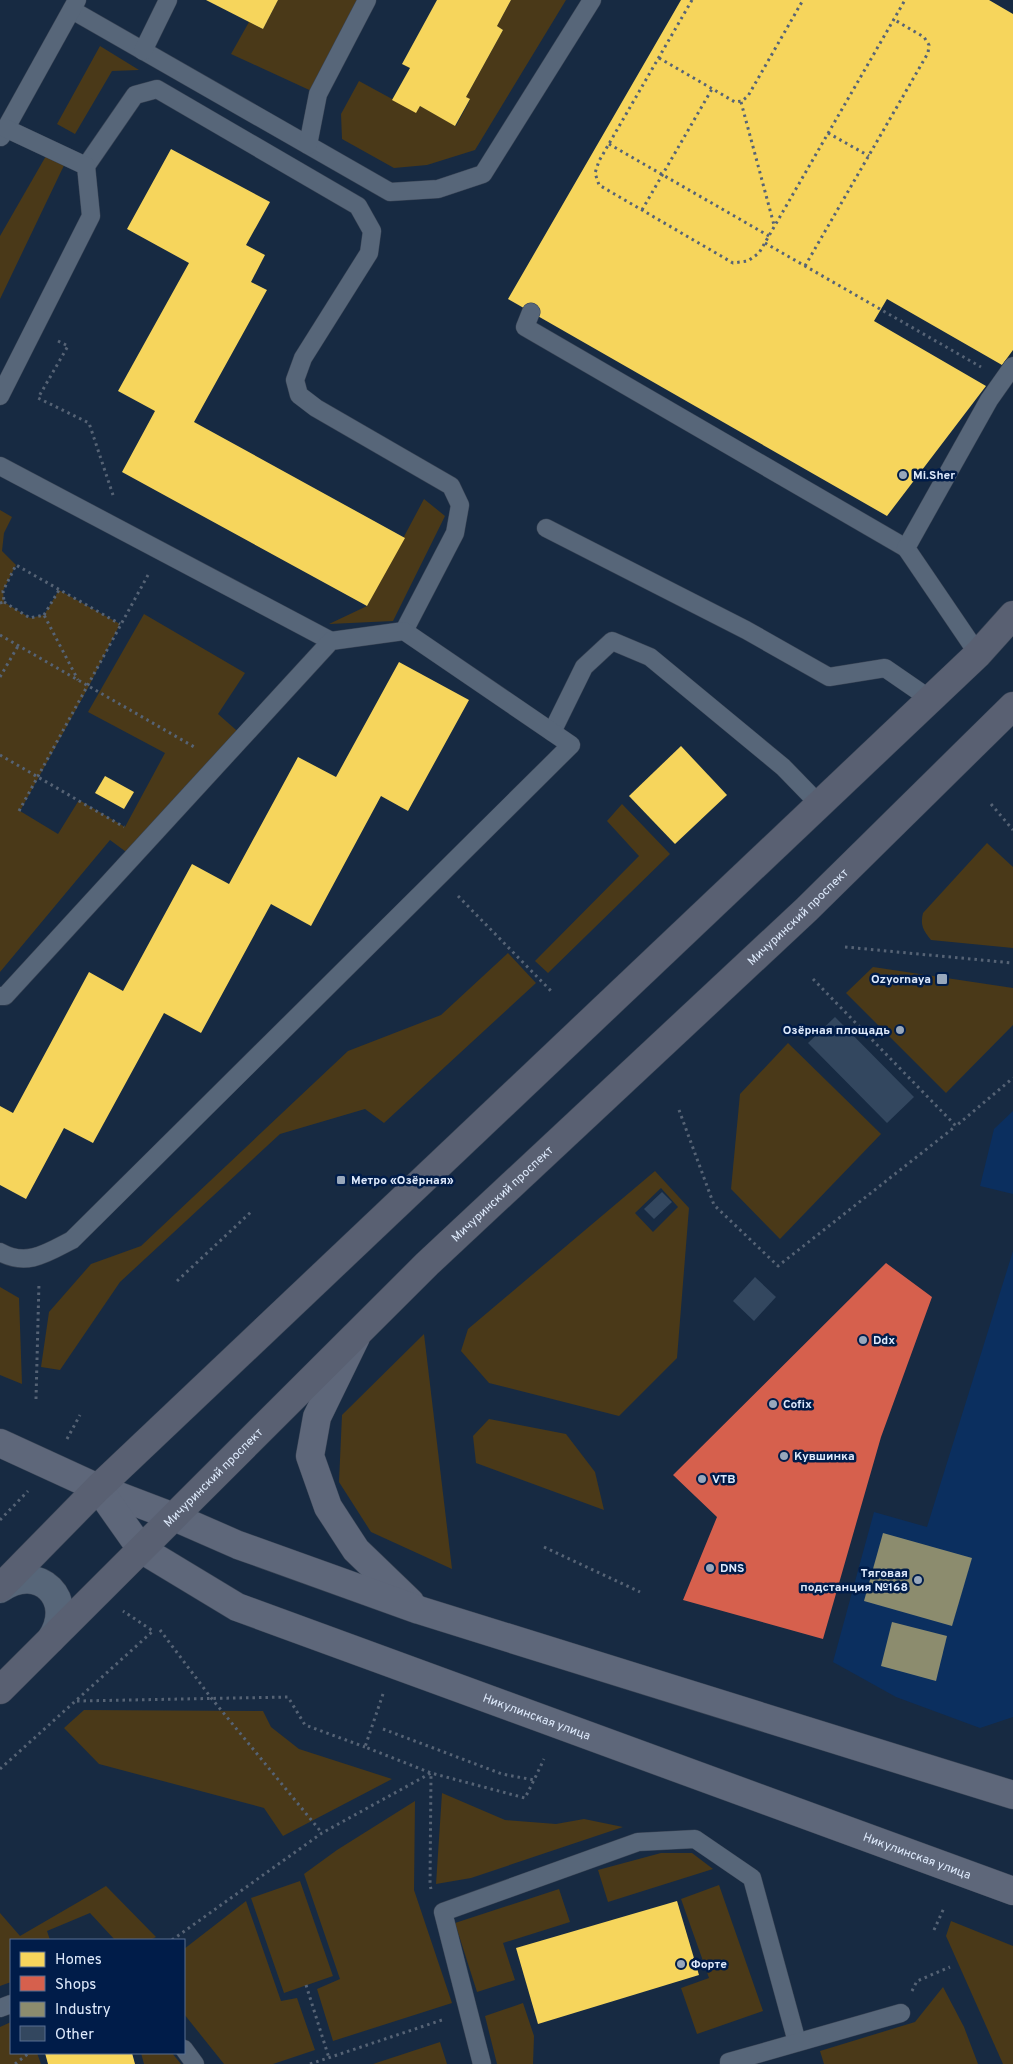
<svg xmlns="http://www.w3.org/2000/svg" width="1013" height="2064" font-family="Overpass,sans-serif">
<rect width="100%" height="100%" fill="#172a42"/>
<!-- built -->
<g fill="#0b2f5f">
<path d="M1013,1111V1194L980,1186L994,1129Z"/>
<path d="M1013,1251V1717L980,1728L896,1697L833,1662L874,1512L927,1527Z"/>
</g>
<!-- green -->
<g fill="#4a3918" fill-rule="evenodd">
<path d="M278,0H367L318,94L231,54L249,22L263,29Z"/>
<path d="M511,0H566L475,150L427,165L394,168L342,139L341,114L359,81L416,112L420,106L456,126L470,100L466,97L503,30L497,26Z"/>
<path d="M100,46L139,70L112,71L75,134L57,124Z"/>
<path d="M50,149L68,157L0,299V236Z"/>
<path d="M424,499L445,516L393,621L329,624L367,606Z"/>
<path d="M0,510L12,517L4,533L2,551L16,565L3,591L4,602L30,618L44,615L59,590L120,624L89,686L20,811L58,834L79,800L125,827L165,753L88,712L144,614L245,673L218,714L244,737L133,857L110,840L0,972Z"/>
<path d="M622,804L670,854L548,973L535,961L639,856L607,821Z"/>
<path d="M987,843L1013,867V948L931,940C923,930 920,925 923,913Z"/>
<path d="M508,953L536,983L384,1123L365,1109L280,1134L120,1282L60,1370L41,1367L49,1312L91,1264L141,1246L348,1051L441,1015Z"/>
<path d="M873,967L1013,988V1025L946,1093L846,993Z"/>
<path d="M788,1043L881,1134L780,1239L731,1189L740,1094Z"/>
<path d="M655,1171L689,1208L677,1358L619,1416L489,1383L461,1351L468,1329ZM661,1188L678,1207L653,1232L635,1213Z"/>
<path d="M0,1287L19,1298L22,1384L0,1375Z"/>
<path d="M424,1334L452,1569L371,1532L339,1482L342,1415Z"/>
<path d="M489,1419L566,1434L595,1472L604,1510L476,1463L473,1436Z"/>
<path d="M84,1710L263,1711L271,1727L299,1749L392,1779L283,1836L264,1808L99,1764L64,1728Z"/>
<path d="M442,1793L505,1820L556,1824L584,1819L623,1827L471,1878L436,1884Z"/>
<path d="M415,1801L414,1890L452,2003L333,2041L317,1989L340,1979L304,1874L337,1850Z"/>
<path d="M661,1853H692L713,1869L608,1902L598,1870Z"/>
<path d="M300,1881L333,1976L284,1993L251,1898Z"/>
<path d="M719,1885L763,2011L697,2034L681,1988L709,1978L681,1899Z"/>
<path d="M106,1886L156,1937L150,1940H115L90,1913L47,1931L50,1940H11V1982L0,1986V1913L20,1936Z"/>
<path d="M559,1889L570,1922L503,1943L515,1980L477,1992L455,1923Z"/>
<path d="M246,1901L281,2001L297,1998L315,2050L273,2064H224L184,2014V1949Z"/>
<path d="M951,1921L1013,1946V2064H1003L946,1936Z"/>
<path d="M943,1987L964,2027L978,2064H824L820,2051L915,2022Z"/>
<path d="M523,2003L534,2036L533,2064H497L485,2016Z"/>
<path d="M11,2022V2053H37L41,2064H0V2027Z"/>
<path d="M440,2042L447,2064H373Z"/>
<path d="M141,2053H172L181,2064H144Z"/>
</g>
<!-- homes -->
<g fill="#f6d55c">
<path d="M206,0H278L263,29Z"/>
<path d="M437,0H511L497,26L503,30L466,97L470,99L455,126L420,106L416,113L392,100L410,68L402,64Z"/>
<path d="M681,0H989L1013,14V350L1002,365L887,299L874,321L986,386L887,516L508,299Z"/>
<path d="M171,149L270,202L246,245L265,255L251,282L267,290L194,422L405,538L367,606L122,472L155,411L118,391L189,263L127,229Z"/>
<path d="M399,662L469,700L408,811L381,796L311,926L271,904L201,1033L164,1013L93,1143L64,1128L26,1199L0,1185V1106L13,1113L89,972L123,991L192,864L229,884L298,757L336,777Z"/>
<path d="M681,746L727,795L675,844L629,796Z"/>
<path d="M105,776L134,792L124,809L95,793Z"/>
<path d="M677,1901L699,1975L538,2024L516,1948Z"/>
<path d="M45,2053H132L135,2064H48Z"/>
</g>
<!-- shops -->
<path fill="#d6604d" d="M886,1263L932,1297L881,1437L823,1639L683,1600L717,1517L673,1475Z"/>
<!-- industry -->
<g fill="#8c8c6e">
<path d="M883,1533L972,1558L952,1626L864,1601Z"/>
<path d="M892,1622L947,1636L936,1681L881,1666Z"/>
</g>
<!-- building -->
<g fill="#33475f">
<path d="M835,1017L914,1097L887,1123L808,1043Z"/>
<path d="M662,1192L672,1202L654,1219L644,1209Z"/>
<path d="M755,1277L776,1297L754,1321L733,1301Z"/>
</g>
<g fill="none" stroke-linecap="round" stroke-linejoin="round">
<defs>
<g id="lane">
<path d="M72,10L390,192L438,189L483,174L592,0"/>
<path d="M143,51L168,0"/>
<path d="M1,137L77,0"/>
<path d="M308,145L318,94L367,0"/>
<path d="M86,166L135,95L157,89L358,206L372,231L369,253L303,358L295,380L299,395L316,408L451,486L460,505L455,533L404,631"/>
<path d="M531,312L525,327L906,548"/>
<path d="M0,396L91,216L86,166L5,128"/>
<path d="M0,466L331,641"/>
<path d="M546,528L746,630L829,677L885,668L930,699"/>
<path d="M978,654L906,548L989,400L1013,366"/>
<path d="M552,732L584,667L612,641L650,657L783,767L819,804"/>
<path d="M0,996H5L331,641L404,631L571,745L72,1240C47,1253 27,1267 0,1252"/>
<path d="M0,2008L11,2004"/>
<path d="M184,2049L195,2064"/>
<path d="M482,2064L443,1912L638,1842L695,1839L752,1878L797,2042"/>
<path d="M729,2064V2062L901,2013"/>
</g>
<path id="street" d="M0,1589C39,1561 77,1600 51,1639"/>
<g id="secondary">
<path d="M356,1337L317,1417L310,1456L328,1507L356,1550L410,1602"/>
<path d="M0,1443L98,1488L174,1517L238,1545L419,1610L1013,1795"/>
<path id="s1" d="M98,1488L141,1549L237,1607L1013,1891"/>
</g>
<g id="primary">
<path d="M0,1588L98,1488L978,654L1013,615"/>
<path id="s2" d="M0,1690L427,1264L807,909L1013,706"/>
</g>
</defs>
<!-- lane casing -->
<use href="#lane" stroke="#384354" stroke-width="19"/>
<!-- street casing -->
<use href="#street" stroke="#384354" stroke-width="29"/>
<!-- secondary casing -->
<use href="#secondary" stroke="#384354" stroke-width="29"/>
<!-- primary casing -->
<use href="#primary" stroke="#384354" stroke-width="29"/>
<!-- path -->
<g stroke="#566375" stroke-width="3" stroke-dasharray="2.5 4" stroke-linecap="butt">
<path d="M692,0L599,161L595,173L599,185L733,263L748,261L759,253L905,0"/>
<path d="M659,58L735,102L742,101L748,96L803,0"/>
<path d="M741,102L774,225"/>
<path d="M828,133L869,156"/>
<path d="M609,144L769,236"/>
<path d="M642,210L712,89"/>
<path d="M765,243L981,367"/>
<path d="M805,266L928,53L929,45L924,37L893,19"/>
<path d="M58,341L68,346L38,398L89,423L113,495"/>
<path d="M4,602L30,618L44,615L78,680"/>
<path d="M0,603L4,602L3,591L16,565L120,624"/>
<path d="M44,615L59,590"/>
<path d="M0,635L196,748"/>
<path d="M0,677L18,646"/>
<path d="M0,755L124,827"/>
<path d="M991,804L1013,830"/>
<path d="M19,811L148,575"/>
<path d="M458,896L552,992"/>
<path d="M845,947L1013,963"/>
<path d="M813,979L956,1126L1013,1078"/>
<path d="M679,1110L714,1205L778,1266L956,1126"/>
<path d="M177,1281L252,1211"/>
<path d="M36,1399L39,1282"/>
<path d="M67,1439L80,1415"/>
<path d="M0,1520L28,1491"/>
<path d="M544,1547L640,1592"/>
<path d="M160,1630L212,1699L322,1833"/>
<path d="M383,1694L365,1747L431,1773L525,1798L534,1780"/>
<path d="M77,1701L288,1697L305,1725L365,1747"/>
<path d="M383,1729L502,1774L534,1780L544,1759"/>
<path d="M0,1769L153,1631L123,1611"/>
<path d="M934,1930L944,1908"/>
<path d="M172,1940L322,1833L431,1773L430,1885L431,1889"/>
<path d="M306,1985L329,2058"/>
<path d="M912,1991L917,1981L950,1967"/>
<path d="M15,2064L29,2053"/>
<path d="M310,2064L442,2020"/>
</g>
<!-- lane -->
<use href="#lane" stroke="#576679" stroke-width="18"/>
<!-- street -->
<use href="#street" stroke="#576679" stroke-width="28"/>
<!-- secondary -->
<use href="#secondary" stroke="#5e677a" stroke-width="28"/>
<!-- primary -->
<use href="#primary" stroke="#596072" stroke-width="28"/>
</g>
<!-- markers -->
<g fill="#98a7bb" stroke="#001c49" stroke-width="2">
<circle cx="903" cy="475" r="5"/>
<rect x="936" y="973" width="12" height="12" rx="2.5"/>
<circle cx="900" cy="1030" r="5"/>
<rect x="336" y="1175" width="10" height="10" rx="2.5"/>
<circle cx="863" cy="1340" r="5"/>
<circle cx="773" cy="1404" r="5"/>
<circle cx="784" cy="1456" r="5"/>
<circle cx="702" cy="1479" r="5"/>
<circle cx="710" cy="1568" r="5"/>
<circle cx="918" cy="1580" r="5"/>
<circle cx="681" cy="1964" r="5"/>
</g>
<g text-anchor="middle" stroke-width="5" stroke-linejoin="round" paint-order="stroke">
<!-- poi labels -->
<g font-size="12" font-weight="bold" fill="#deeafc" stroke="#001c49" text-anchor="start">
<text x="913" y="479">Mi.Sher</text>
<text x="931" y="983" text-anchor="end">Ozyornaya</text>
<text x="890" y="1034" text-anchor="end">Озёрная площадь</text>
<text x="351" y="1184">Метро «Озёрная»</text>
<text x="873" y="1344">Ddx</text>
<text x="783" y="1408">Cofix</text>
<text x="794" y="1460">Кувшинка</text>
<text x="712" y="1483">VTB</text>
<text x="720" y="1572">DNS</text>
<text x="908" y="1577" text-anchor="end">Тяговая<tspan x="908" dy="14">подстанция №168</tspan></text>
<text x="691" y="1968">Форте</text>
</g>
<!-- street labels -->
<g font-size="12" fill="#deeafc" stroke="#001c49">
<text dy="4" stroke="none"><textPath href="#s2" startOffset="1111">Мичуринский проспект</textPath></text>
<text dy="4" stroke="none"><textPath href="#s2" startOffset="706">Мичуринский проспект</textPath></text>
<text dy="4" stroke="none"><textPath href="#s2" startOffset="301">Мичуринский проспект</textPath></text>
<text dy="4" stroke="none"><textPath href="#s1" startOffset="506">Никулинская улица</textPath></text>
<text dy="4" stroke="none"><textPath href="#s1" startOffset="911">Никулинская улица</textPath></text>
</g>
</g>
<!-- legend -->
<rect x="10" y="1939" width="175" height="115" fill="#001c49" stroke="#596e91"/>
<rect x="20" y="1952" width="25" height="15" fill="#f6d55c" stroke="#596e91"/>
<text x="55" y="1964" font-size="15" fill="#deeafc">Homes</text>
<rect x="20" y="1976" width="25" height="15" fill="#d6604d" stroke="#596e91"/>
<text x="55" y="1989" font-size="15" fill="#deeafc">Shops</text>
<rect x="20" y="2002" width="25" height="15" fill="#8c8c6e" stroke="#596e91"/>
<text x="55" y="2014" font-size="15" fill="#deeafc">Industry</text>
<rect x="20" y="2026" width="25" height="15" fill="#33475f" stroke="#596e91"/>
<text x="55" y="2039" font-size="15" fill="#deeafc">Other</text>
</svg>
